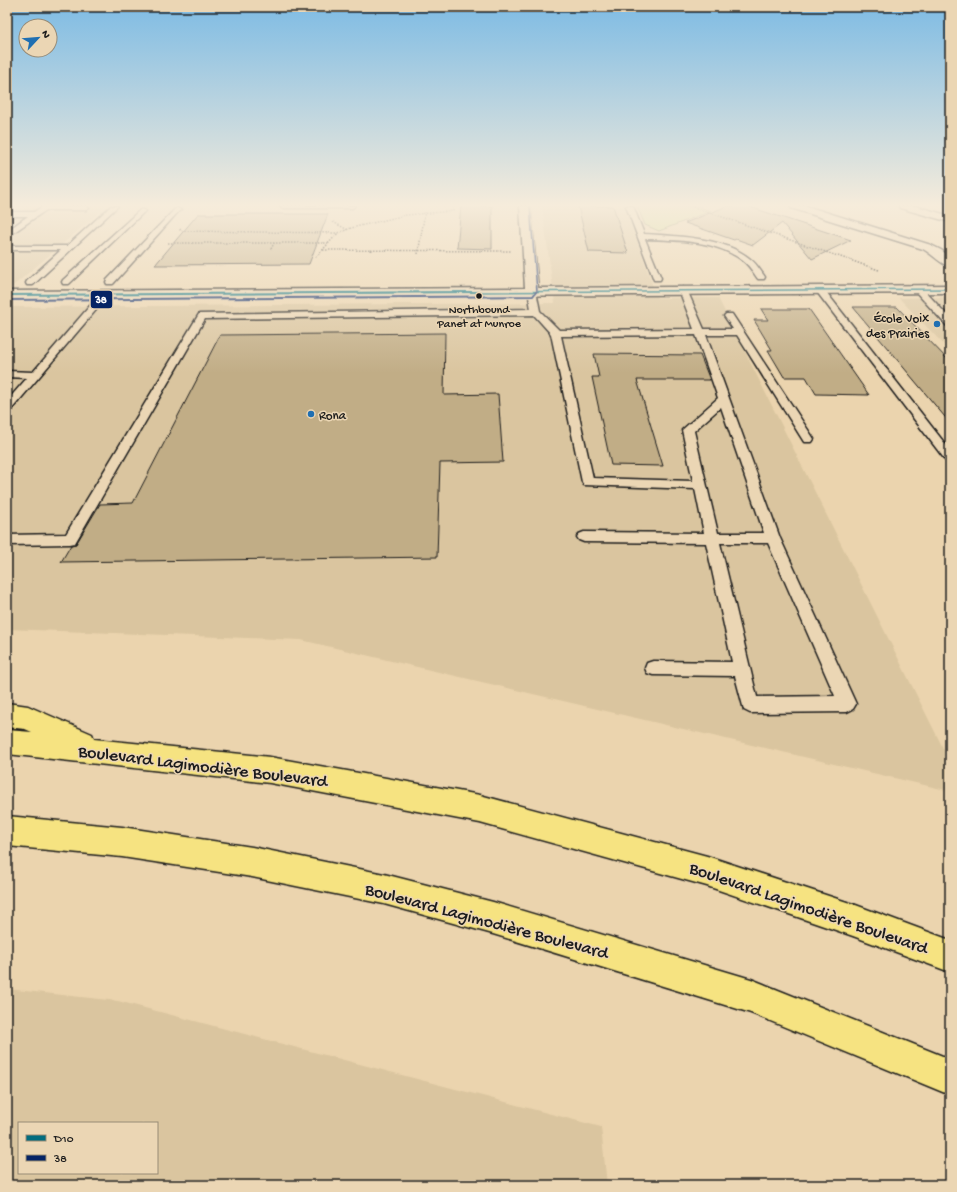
<svg xmlns="http://www.w3.org/2000/svg" width="957" height="1192" font-family="'Gochi Hand',sans-serif">
<rect width="100%" height="100%" fill="#ebd4ae"/>
<filter id="ink" filterUnits="userSpaceOnUse"><feTurbulence type="fractalNoise" baseFrequency=".025" numOctaves="2"/><feDisplacementMap in="SourceGraphic" scale="8" xChannelSelector="R" yChannelSelector="G"/><feConvolveMatrix kernelMatrix="1 2 1 2 8 2 1 2 1" color-interpolation-filters="sRGB"/></filter>
<g filter="url(#ink)">
<!-- built -->
<g fill="#dac59f" fill-rule="evenodd">
<path d="M542,206H625L657,298H718L950,762V791L301,640L7,629V307L555,303Z"/>
<path d="M27,207H106L7,291V221Z"/>
<path d="M950,297V351L899,298Z"/>
<path d="M7,989L118,1001L601,1127L607,1185H7ZM19,1123H157V1173H19Z"/>
</g>
<!-- green -->
<path fill="#cfdf93" stroke="#767e58" d="M637,206H697L711,211L659,231L645,225Z"/>
<!-- building -->
<g fill="#c1ad86" stroke="#1c1c1c">
<path d="M461,206H492V249L457,248Z"/>
<path d="M578,206H613L628,253L589,252Z"/>
<path d="M727,206H747L851,240L812,259L782,223L753,245L736,239L734,240L685,223Z"/>
<path d="M198,214H328L309,264L155,265Z"/>
<path d="M853,307H897L950,362V423Z"/>
<path d="M761,309H809L869,395L816,394L806,377H784L768,350H772L754,320H768Z"/>
<path d="M445,333L444,395L498,394L503,462L440,463L437,557L61,562L71,545L76,544L100,504L133,503L220,335Z"/>
<path d="M594,354L700,355L710,380H637L663,466L611,465L592,377H599Z"/>
</g>
<g fill="none" stroke-linecap="round" stroke-linejoin="round">
<defs>
<g id="lane">
<path d="M43,206H87L89,208L86,210H46L7,237V231L28,216H7V212H34Z"/>
<path d="M111,206H118L33,285H27L26,283L27,281L61,250H12L7,249V244L13,246H67Z"/>
<path d="M280,206H355L352,208H283Z"/>
<path d="M626,206H633L644,234C676,236 723,237 749,258C756,263 760,270 765,277L764,279H758C753,272 749,265 742,260C715,240 677,240 645,239L661,278L660,280H654Z"/>
<path d="M177,208L181,210L179,211L113,284H107L106,282L107,280L175,209Z"/>
<path d="M142,209L146,211L144,212L69,284H63L62,282L63,280L140,210Z"/>
<path d="M918,286L921,287L950,318V327L947,326L915,291L914,289L915,287Z"/>
<path d="M683,287L687,290L704,329H733L724,316L726,314H732L814,439L812,442H804L737,335H706L780,538L856,704L853,709L847,712L750,713L744,710L735,676L653,675L647,673L645,668L647,663L653,661L732,662L706,543L584,542L579,540L577,537L579,534L584,532L704,533L695,489L584,485L582,482L551,334L534,315L205,319L75,543L70,544L7,545V535L66,534L199,314L531,309L528,291L532,288L536,291L540,311L559,330L694,329L679,290ZM696,335L718,398L682,430L693,481L593,478L561,336ZM721,407L764,533H718L694,431ZM720,543H768L835,696L757,697Z"/>
<path d="M820,287L823,288L950,450V462L946,461L817,292L816,290L817,288Z"/>
<path d="M104,292L108,295L107,297L11,410L7,411V401L27,378L7,377V371L33,372L101,293Z"/>
</g>
<g id="street">
<path d="M7,206H13L11,209L7,210Z"/>
<path d="M790,206H806L931,245L941,250L950,257V267C942,265 932,254 923,249L791,208Z"/>
<path d="M899,206H916L950,216V222L900,208Z"/>
</g>
<path id="secondary" d="M520,206H530L538,288L950,285V293L7,299V291L525,288Z"/>
<g id="primary">
<path d="M7,703L28,706L37,710L92,734L94,739L270,757L480,795L707,856L853,904L950,940V972L853,936L707,886L480,823L270,783L7,754V730L32,732L25,729L7,727Z"/>
<path d="M7,816L122,827L252,847L384,874L493,902L751,979L950,1059V1095L751,1013L493,934L384,904L252,877L122,857L7,846Z"/>
</g>
</defs>
<!-- lane casing -->
<use href="#lane" stroke="#1c1c1c" stroke-width="3"/>
<!-- street casing -->
<use href="#street" stroke="#1c1c1c" stroke-width="3"/>
<!-- secondary casing -->
<use href="#secondary" stroke="#1c1c1c" stroke-width="3"/>
<!-- primary casing -->
<use href="#primary" stroke="#1c1c1c" stroke-width="3"/>
<!-- path -->
<g stroke="#1c1c1c" stroke-width="1.5" stroke-dasharray="1.5 1.5" stroke-linecap="butt">
<path d="M690,206L879,270"/>
<path d="M333,222L348,230"/>
<path d="M181,229L180,230L184,231L340,233"/>
<path d="M168,243H329"/>
<path d="M271,249L274,243"/>
<path d="M323,250L511,251"/>
<path d="M418,254L425,212"/>
<path d="M316,257L338,233L351,228L406,215L453,211V206"/>
</g>
<!-- lane -->
<use href="#lane" fill="#ebd6b4" fill-rule="evenodd"/>
<!-- street -->
<use href="#street" fill="#ebd6b4" fill-rule="evenodd"/>
<!-- secondary -->
<use href="#secondary" fill="#ebd6b4" fill-rule="evenodd"/>
<!-- primary -->
<use href="#primary" fill="#f6e381" fill-rule="evenodd"/>
<defs>
<path id="bus-1-far1" d="M320,293L950,289"/>
<path id="bus-1" d="M7,295L477,292"/>
<path id="bus-2-far1" d="M530,206L537,291L535,293"/>
<path id="bus-2" d="M7,300L533,296L536,292"/>
</defs>
<!-- bus-1-far1 casing -->
<use href="#bus-1-far1" stroke="#ebd6b4" stroke-width="3"/>
<!-- bus-1 casing -->
<use href="#bus-1" stroke="#ebd6b4" stroke-width="4"/>
<!-- bus-2-far1 casing -->
<use href="#bus-2-far1" stroke="#ebd6b4" stroke-width="3"/>
<!-- bus-2 casing -->
<use href="#bus-2" stroke="#ebd6b4" stroke-width="4"/>
<!-- bus-1-far1 -->
<use href="#bus-1-far1" stroke="#026c7e" stroke-width="1.5"/>
<!-- bus-1 -->
<use href="#bus-1" stroke="#026c7e" stroke-width="2"/>
<!-- bus-2-far1 -->
<use href="#bus-2-far1" stroke="#052465" stroke-width="1.5"/>
<!-- bus-2 -->
<use href="#bus-2" stroke="#052465" stroke-width="2"/>
</g>
</g>
<!-- sky -->
<linearGradient id="sky" x2="0" y2="1"><stop stop-color="#7dbbe4"/><stop offset="0.55" stop-color="#f6ecdb"/><stop offset="1" stop-color="#f6ecdb" stop-opacity="0"/></linearGradient>
<rect width="957" height="373" fill="url(#sky)"/>
<!-- markers -->
<circle fill="#1c1c1c" stroke="#ebd6b4" stroke-width="1.5" cx="479" cy="296" r="3.5"/>
<g fill="#1f6fb2" stroke="#ebd6b4" stroke-width="1.5">
<circle cx="937" cy="324" r="4"/>
<circle cx="311" cy="414" r="4"/>
</g>
<g text-anchor="middle" stroke-width="3" stroke-linejoin="round" paint-order="stroke">
<!-- far-bus labels -->
<g font-size="12" fill="#1c1c1c" stroke="#ebd6b4">
<text x="479" y="313">Northbound<tspan x="479" dy="14">Panet at Munroe</tspan></text>
</g>
<!-- far-poi labels -->
<g font-size="13" fill="#1c1c1c" stroke="#ebd6b4" text-anchor="end">
<text x="929" y="322">École Voix<tspan x="929" dy="15">des Prairies</tspan></text>
<text x="319" y="419" text-anchor="start">Rona</text>
</g>
<!-- near-street labels -->
<g font-size="18" fill="#1c1c1c" stroke="#ebd6b4">
<text transform="translate(203 765) rotate(7)" y="6">Boulevard Lagimodière Boulevard</text>
<text transform="translate(809 907) rotate(19)" y="6">Boulevard Lagimodière Boulevard</text>
<text transform="translate(487 920) rotate(15)" y="6">Boulevard Lagimodière Boulevard</text>
</g>
</g>
<rect stroke="#ebd6b4" stroke-width="1.5" x="90" y="290" width="23" height="19" rx="4" fill="#052465"/>
<g font-size="11" text-anchor="middle" font-weight="bold" fill="#fff">
<text x="101" y="303">38</text>
</g>
<!-- margin -->
<rect width="957" height="1192" fill="none" stroke="#ebd6b4" stroke-width="24"/>
<rect x="12" y="12" width="933" height="1168" fill="none" stroke="#1c1c1c" stroke-width="1.5" filter="url(#ink)"/>
<!-- legend -->
<rect x="18" y="1122" width="140" height="52" fill="#ebd6b4" stroke="#988c77"/>
<rect x="26" y="1135" width="20" height="6" fill="#026c7e" stroke="#988c77"/>
<text x="54" y="1142" font-size="12" fill="#1c1c1c">D10</text>
<rect x="26" y="1155" width="20" height="6" fill="#052465" stroke="#988c77"/>
<text x="54" y="1162" font-size="12" fill="#1c1c1c">38</text>
<!-- north arrow -->
<g transform="translate(38 38) rotate(64)"><circle r="19" fill="#ebd6b4" stroke="#988c77"/>
<path d="M0-3L7 15L0 10L-7 15Z" fill="#1f6fb2"/>
<text y="-6" font-size="11" font-weight="bold" text-anchor="middle" fill="#1c1c1c">N</text>
</g>
</svg>
